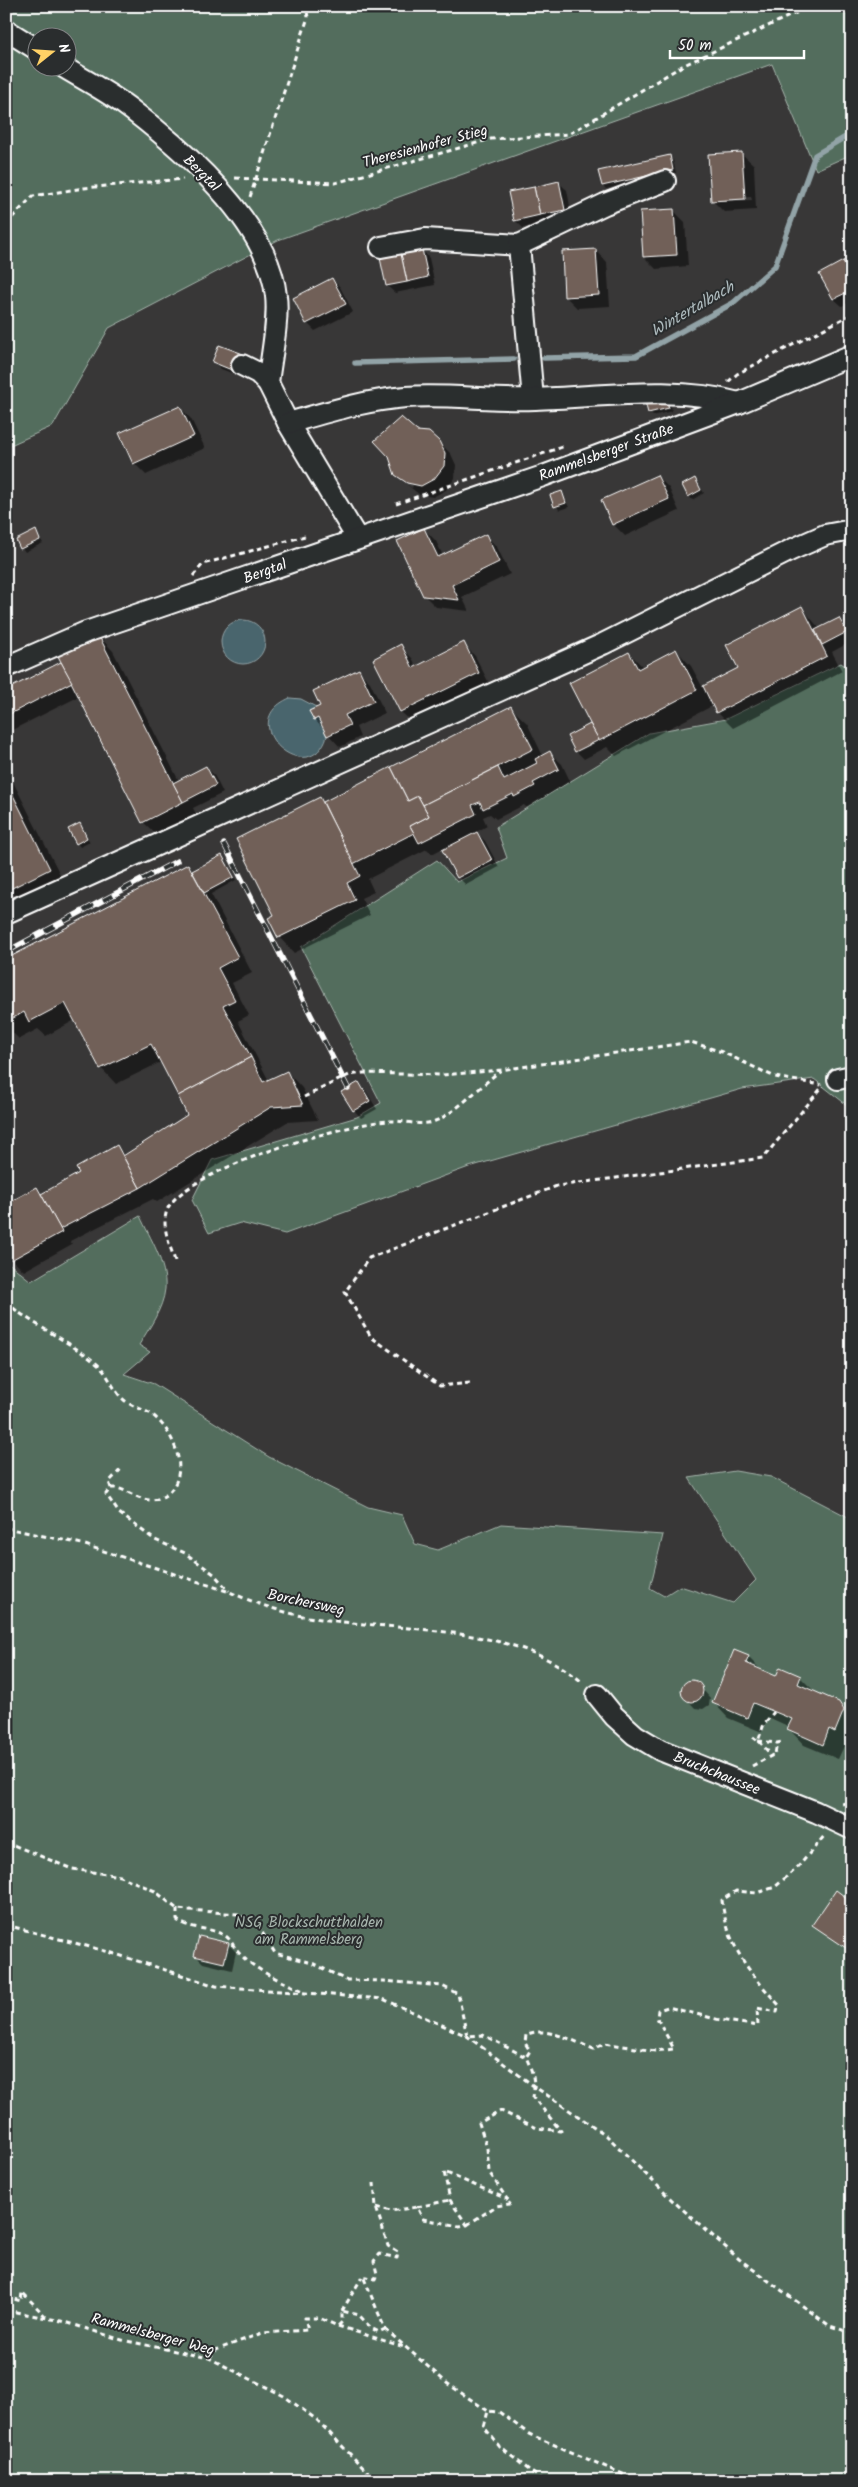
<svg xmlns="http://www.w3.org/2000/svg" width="858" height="2487" font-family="Kalam,sans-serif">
<rect width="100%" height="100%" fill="#383737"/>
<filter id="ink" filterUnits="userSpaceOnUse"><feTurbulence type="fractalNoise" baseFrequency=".02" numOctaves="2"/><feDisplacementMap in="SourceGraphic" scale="10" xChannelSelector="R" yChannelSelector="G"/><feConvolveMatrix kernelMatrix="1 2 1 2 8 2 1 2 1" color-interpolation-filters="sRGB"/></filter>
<g filter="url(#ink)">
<!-- green -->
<g fill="#526d5d" stroke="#a8b6ae" fill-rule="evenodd">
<path d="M6,6H852V154L816,170L772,64L278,240L109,328L53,426L6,447ZM38,38H68V68H38Z"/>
<path d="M841,663L852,671V1109L814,1079L742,1089L469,1167L285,1234L240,1223L209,1233L192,1200L212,1160L357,1117L381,1103L301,947L437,860L457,882L507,858L496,827L649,733L726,719Z"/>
<path d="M140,1216C150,1238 167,1264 165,1289C163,1309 149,1328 139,1345L150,1352L124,1374L154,1384L269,1457L368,1507L402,1515L415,1544L438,1550L501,1524L663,1535L650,1588L664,1596L680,1586L733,1603L756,1580L689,1478L735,1471L771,1477L852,1519V2481H6V1261L31,1281Z"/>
</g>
<!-- water -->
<g fill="#49656d" stroke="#92a3a7">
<circle cx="243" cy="642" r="22"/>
<path d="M290,698L301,699L316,707L309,711L314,720L318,718L327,736C309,792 231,723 290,698Z"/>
</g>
<!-- shadow -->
<g fill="#0007" fill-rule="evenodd">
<path d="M742,154L754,165L756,210L724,212L712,200ZM751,197L752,200L721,201V199Z"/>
<path d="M669,157L673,160L676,173L606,189L603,186Z"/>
<path d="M559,183L567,190L572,217L523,228L515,220Z"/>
<path d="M673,210L685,222L688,266L656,269L644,257Z"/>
<path d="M422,250L429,258L435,285L395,293L387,286Z"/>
<path d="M596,250L607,262L610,306L577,308L566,297Z"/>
<path d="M852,258V301L842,306L834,299L821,274Z"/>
<path d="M332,279L340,287L353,312L315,331L307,323L295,299Z"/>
<path d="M214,361L253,364L247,379L221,369Z"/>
<path d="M670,401L672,411L653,416L649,412Z"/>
<path d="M180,407L191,419L205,448L146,475L134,463Z"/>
<path d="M417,432L439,442L451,454L456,465L455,478L446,490L433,497L420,495L406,484L412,488L413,486L405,480V483L396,474Z"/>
<path d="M657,476L669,488L679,511L625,536L613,524Z"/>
<path d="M695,480L704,493L692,500L689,496Z"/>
<path d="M561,493L569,507L559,510L552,496Z"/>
<path d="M424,529L436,541L443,556L486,536L497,547L510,574L462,597L469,611L436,607L424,595Z"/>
<path d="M35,532L43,543L25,552L17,541Z"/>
<path d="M852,596V605L848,598Z"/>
<path d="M802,608L820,629L839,619L847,627L852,641L832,652L842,671L733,728L717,712L714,705L616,756L607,747L584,759L576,751L590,726L594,730L629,653L643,667L676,650L691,666L703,688L740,669Z"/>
<path d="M98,635L113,651L179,781L206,767L214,775L223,793L193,808L198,818L159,837L143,822L80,696L6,733V691L63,663Z"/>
<path d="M463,644L475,656L490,685L413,723L401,712L375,659L400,646L412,658L417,667Z"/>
<path d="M358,671L370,682L385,713L356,727L360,737L340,747L315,720L322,706Z"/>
<path d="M511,708L527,723L543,756L550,753L562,764L570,781L527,808L524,805L496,819L490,814L483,817L487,826L476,832L485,841L499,867L466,885L458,877L443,848L432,854L427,849L368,879L374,892L361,898L370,915L294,953L279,937L276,916L320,799L324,803Z"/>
<path d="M6,768L65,884L25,905L14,894L6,898Z"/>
<path d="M79,825L90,842L80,847L77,843Z"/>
<path d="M222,856L236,880L211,894L252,973L232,983L249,1015L238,1021L269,1081L287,1072L302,1088L318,1120L287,1122L157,1202L153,1199L70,1241L72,1244L24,1271L12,1260L6,1249L37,1189L42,1195L80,1174L116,1147L125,1155L189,1116L161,1062L116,1084L101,1068L75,1020L46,1036L38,1029L19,1039L6,1026V961L188,866L194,871Z"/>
<path d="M359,1083L366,1091L377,1109L361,1118L354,1110Z"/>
<path d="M735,1652L748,1657L762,1671L777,1677H800L816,1693L839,1703L852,1716L851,1746L845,1744L838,1759L804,1745L789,1729L790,1727L768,1717L762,1732L728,1718L713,1702Z"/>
<path d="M689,1682L697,1683L710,1698L709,1705L703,1709L695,1708L682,1694L683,1686Z"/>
<path d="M228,1944L236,1952L232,1970L203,1963L196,1956Z"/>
</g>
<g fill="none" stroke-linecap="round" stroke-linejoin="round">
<!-- stream -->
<g stroke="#92a3a7" stroke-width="5.5">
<path d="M544,358L636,356L733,303L775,266L815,155L852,133"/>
<path d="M355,363L514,359"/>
</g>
</g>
<!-- building -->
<g fill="#716159" stroke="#fff">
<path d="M742,152L745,199L711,201L708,154Z"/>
<path d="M670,155L673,170L602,186L598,171Z"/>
<path d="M559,181L565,210L540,215L534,187Z"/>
<path d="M534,187L540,215L514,221L508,192Z"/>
<path d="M674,209L677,255L643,257L640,211Z"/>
<path d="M422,249L428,277L407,282L401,254Z"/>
<path d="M596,249L599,295L564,297L562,251Z"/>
<path d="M401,254L407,282L386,286L380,258Z"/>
<path d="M852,257V277L843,261Z"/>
<path d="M843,261L852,277V290L833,299L819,274Z"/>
<path d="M332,278L346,304L306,324L293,298Z"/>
<path d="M219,345L246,355L239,373L212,362Z"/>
<path d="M666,397L669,408L648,413L645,402Z"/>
<path d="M180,406L194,436L133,464L119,433Z"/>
<path d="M401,417L417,431L429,432L439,441L445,453L444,466L434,479L421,486L407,483L395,475L389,457L374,441Z"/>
<path d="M657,475L669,499L612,525L601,500Z"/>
<path d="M695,478L701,490L688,497L682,485Z"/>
<path d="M562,491L566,503L554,507L550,495Z"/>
<path d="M424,528L438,557L486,534L499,562L452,585L459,600L423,596L397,541Z"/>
<path d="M36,530L40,540L20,549L16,540Z"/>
<path d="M802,606L827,656L716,713L703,686L738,668L726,645Z"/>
<path d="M839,618L847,632L822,645L815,630Z"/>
<path d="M98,634L183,802L142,823L57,654Z"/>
<path d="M464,642L479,673L400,712L373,659L401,644L413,668Z"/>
<path d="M676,649L697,690L599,741L569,683L629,652L638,669Z"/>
<path d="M61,662L72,682L6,716V690Z"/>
<path d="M359,669L374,701L345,715L350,725L327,736L318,718L314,720L309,711L320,706L313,691Z"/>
<path d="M511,706L533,749L423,805L418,796L408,801L391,767Z"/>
<path d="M590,724L599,740L575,752L567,736Z"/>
<path d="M550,751L559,769L533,783L535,786L514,797L513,794L483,809L480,802L472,805L476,814L419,843L410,826L429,816L423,805L498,767L504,780L537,763L535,759Z"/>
<path d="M206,766L216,785L183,802L173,783Z"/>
<path d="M391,767L408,801L418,796L429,816L410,826L414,833L353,864L323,802Z"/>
<path d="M6,781L50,869L8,890L6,886Z"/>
<path d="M320,797L360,876L347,883L355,900L278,938L268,918L274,915L236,839Z"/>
<path d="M80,823L87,838L76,844L68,829Z"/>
<path d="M477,832L492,860L457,878L442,850Z"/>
<path d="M222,855L234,877L204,893L192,871Z"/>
<path d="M188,864L238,957L218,968L235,1000L223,1006L251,1057L178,1096L151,1044L100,1069L65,1003L29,1022L24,1012L6,1022V959Z"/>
<path d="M251,1057L263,1082L287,1071L303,1105L271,1107L140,1188L123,1156L187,1115L178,1096Z"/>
<path d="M359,1082L370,1101L353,1111L341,1092Z"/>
<path d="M117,1145L140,1188L60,1229L41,1194L79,1173L76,1168Z"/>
<path d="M37,1187L62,1232L11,1260L6,1252V1204Z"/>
<path d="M734,1650L749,1656L746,1663L776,1676L780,1667L801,1676L798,1684L839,1702L844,1710L835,1732L829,1729L823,1745L787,1729L792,1719L753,1703L747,1718L712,1703Z"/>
<circle cx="692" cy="1691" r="11"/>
<path d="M836,1890L852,1902V1952L812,1925Z"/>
<path d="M199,1936L229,1943L224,1963L194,1956Z"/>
</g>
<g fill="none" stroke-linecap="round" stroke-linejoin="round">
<defs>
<g id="minor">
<path d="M6,30L38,50"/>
<path d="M65,68C88,82 112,94 133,111C186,152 269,224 276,296C279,320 271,358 268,383"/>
<path d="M381,247L425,239L519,245"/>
<path d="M242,365L258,373L268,383L288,423L357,538"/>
<path d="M533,399L519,245L605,204L665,181"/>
<path d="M288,423C327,412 366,400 406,397C449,394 492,401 535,399C602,397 673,385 739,403"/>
<path d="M6,667L86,632L543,476L739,403L852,355"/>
<path d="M6,913L603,644L791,550L825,535L852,530"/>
<path d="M838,1079L852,1076"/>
<path d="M597,1695L614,1716L635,1735L660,1750L816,1812L852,1829"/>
</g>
</defs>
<!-- minor casing -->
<use href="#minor" stroke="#fff" stroke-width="24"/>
<!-- path -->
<g stroke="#fff" stroke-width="3" stroke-dasharray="5 4" stroke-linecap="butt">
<path d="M235,178L335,183L491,139L569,134L682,66L811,6"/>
<path d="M250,197L308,17L306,6"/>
<path d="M6,224L33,196L84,188L183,179"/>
<path d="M728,382L737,374L852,314"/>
<path d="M396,504L565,446"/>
<path d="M193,576L203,564L305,536"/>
<path d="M304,1097L349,1075L363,1073L442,1075L501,1070L691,1042L722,1052L775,1077L821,1085"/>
<path d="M175,1261C170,1245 161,1227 167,1210C182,1171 348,1122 389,1121C404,1120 420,1127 435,1121C453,1115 484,1083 501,1070"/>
<path d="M6,1302C33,1326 69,1340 97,1364C109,1374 113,1391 124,1400C132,1407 143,1409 151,1414C173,1429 192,1473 167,1494C145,1511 129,1486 111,1488L106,1494L119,1513L155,1540L185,1553L214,1574L229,1591"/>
<path d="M470,1383L440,1386L371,1337L345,1292L369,1258L557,1186L763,1158L823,1086"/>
<path d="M111,1488L109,1482L123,1467"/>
<path d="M6,1528L82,1544L230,1592C258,1605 290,1615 321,1619C405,1632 516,1624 583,1683"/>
<path d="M753,1737L758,1741L764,1724L774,1712"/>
<path d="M758,1741L777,1743L782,1742"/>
<path d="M759,1741L772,1756"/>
<path d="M752,1766L775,1754L777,1743"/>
<path d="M842,1804L852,1801"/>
<path d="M6,1842L72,1869L120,1876L155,1891L177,1909L238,1914L258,1926L275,1953L312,1963L346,1980L384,1981L442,1986L458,1994L467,2036L483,2035L526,2057"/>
<path d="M177,1909V1920C191,1931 214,1926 228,1938C232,1942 235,1949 239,1953C257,1972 280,1980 303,1991"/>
<path d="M6,1925L109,1952L216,1986L383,1999L467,2036L535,2087L606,2135L672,2200L739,2259L830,2326L852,2333"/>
<path d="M376,2207L391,2211L417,2207L423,2219L459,2226L467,2225L450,2200L444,2172L507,2199L489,2172L487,2148L479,2123L501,2111L537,2128L561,2131L533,2097C536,2081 532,2071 526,2057L530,2051L525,2043L526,2035C545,2025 575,2042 594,2049L604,2043L655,2051L674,2049L657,2018L658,2010L668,2007L720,2020L758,2026L757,2008L777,2012L779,2005C749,1972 727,1946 722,1900L736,1891L757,1893L775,1887L798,1867L825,1835"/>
<path d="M417,2207L450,2200"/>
<path d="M467,2225L496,2206L509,2204L511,2202L507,2199"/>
<path d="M6,2297L21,2301L22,2292L48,2319"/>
<path d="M6,2310L62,2321L122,2340L209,2358L284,2396L317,2420L376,2481"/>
<path d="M342,2311L362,2277"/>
<path d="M338,2326L404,2347"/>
<path d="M385,2329L448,2384L488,2411"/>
<path d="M209,2358L216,2350L262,2333L308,2330L305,2318H319L338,2326L342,2322V2311L359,2315L371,2328L379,2332L385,2329L363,2276L375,2279L377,2274L374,2261L380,2254L397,2258L398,2252L388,2246L376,2207L374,2183"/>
<path d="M543,2481L500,2447L484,2427L488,2411L499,2412L529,2434L639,2481"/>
</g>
<!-- minor -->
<use href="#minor" stroke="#2a2d2e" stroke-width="20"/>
<defs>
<g id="rail">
<path d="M224,844L348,1088"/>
<path d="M6,952L177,861"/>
</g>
</defs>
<!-- rail casing -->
<use href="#rail" stroke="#fff" stroke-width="5.5"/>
<!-- rail -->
<use href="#rail" stroke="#2a2d2e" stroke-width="4" stroke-dasharray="11" stroke-linecap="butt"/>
</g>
</g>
<g text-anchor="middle" stroke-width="4" stroke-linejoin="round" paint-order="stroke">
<!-- street labels -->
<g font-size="15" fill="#fff" stroke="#2a2d2e">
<text transform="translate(425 146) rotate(-15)" y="5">Theresienhofer Stieg</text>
<text transform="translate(202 173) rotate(45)" y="5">Bergtal</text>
<text transform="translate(606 452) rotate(-20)" y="5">Rammelsberger Straße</text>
<text transform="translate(265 571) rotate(-20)" y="5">Bergtal</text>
<text transform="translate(306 1602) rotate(12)" y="5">Borchersweg</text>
<text transform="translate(717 1773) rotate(22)" y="5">Bruchchaussee</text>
<text transform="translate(153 2334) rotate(15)" y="5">Rammelsberger Weg</text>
</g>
<!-- park labels -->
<g font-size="15" fill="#a8b6ae" stroke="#2a2d2e">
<text x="309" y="1927">NSG Blockschutthalden<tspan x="309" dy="17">am Rammelsberg</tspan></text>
</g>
<!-- water labels -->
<g font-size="16" font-style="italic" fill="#adbabd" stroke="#2a2d2e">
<text transform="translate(692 308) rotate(-30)" y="6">Wintertalbach</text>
</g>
</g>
<!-- margin -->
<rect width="858" height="2487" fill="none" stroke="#2a2d2e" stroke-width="25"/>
<rect x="12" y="12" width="833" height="2462" fill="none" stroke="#fff" stroke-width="2" filter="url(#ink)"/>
<!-- north arrow -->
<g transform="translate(52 52) rotate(73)"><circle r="24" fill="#2a2d2e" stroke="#7f8182"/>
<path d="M0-4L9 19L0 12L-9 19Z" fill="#ffd166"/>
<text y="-8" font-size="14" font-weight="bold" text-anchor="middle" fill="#ffffff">N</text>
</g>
<!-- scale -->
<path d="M670 50v8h134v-8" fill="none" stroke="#ffffff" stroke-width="2.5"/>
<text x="678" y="50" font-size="15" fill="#ffffff" stroke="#2a2d2e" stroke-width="4" paint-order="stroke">50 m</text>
</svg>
